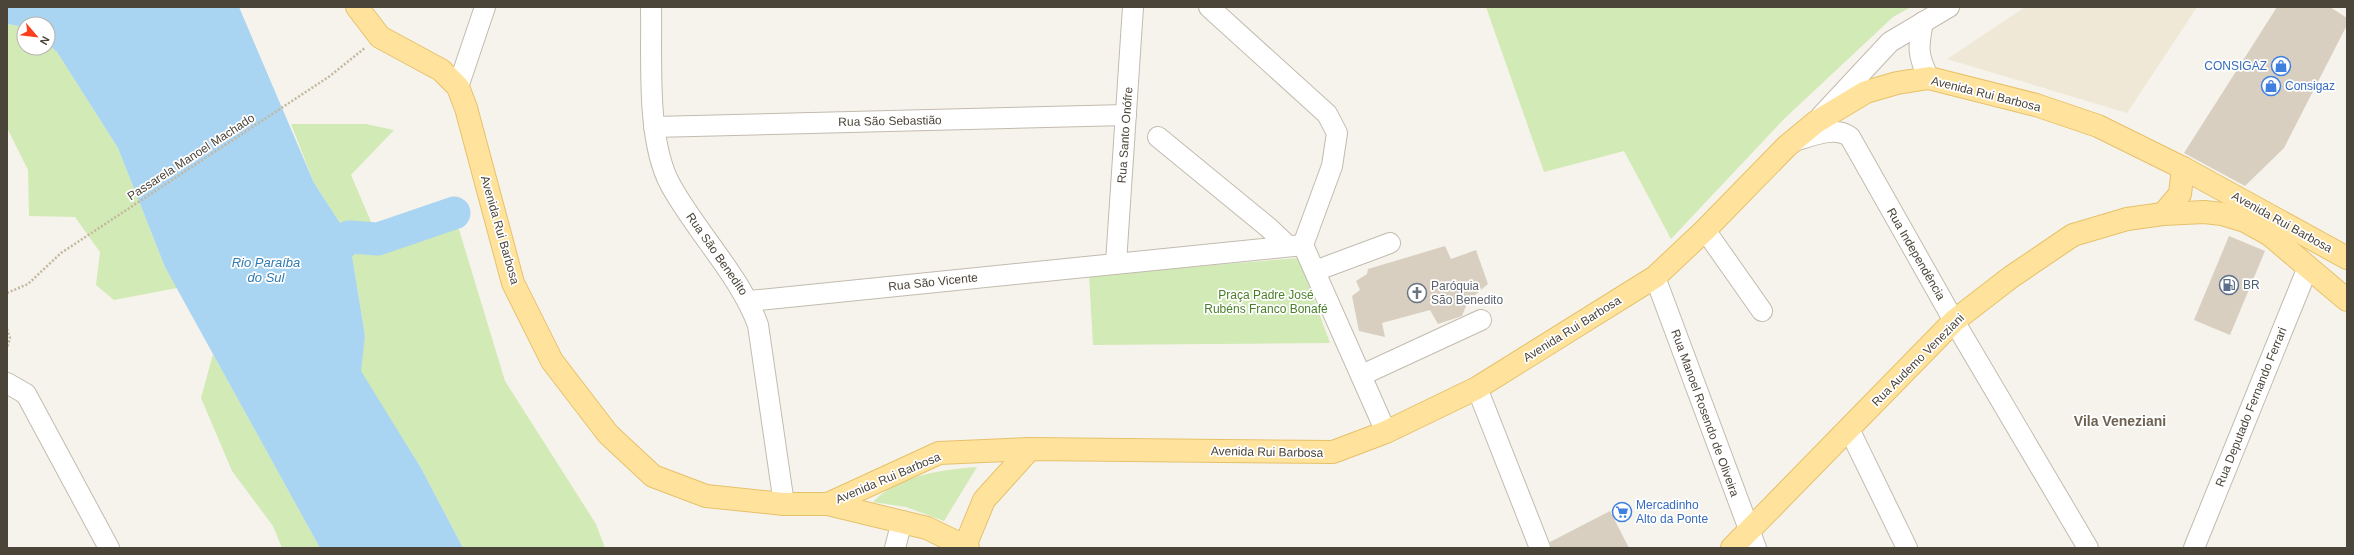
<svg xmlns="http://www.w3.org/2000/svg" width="2354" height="555" font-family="Helvetica,sans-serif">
<rect width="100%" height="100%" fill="#f6f3ec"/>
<!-- education -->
<path fill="#efe8d6" d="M2025,7H2197L2127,113L1947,59Z"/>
<!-- green -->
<g fill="#d2eab5">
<path d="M1486,7H1911L1893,17L1784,119L1671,239L1624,151L1544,172Z"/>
<path d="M8,24L24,27V48H48V44L57,52L118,148L165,267L177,288L114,300L96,285L100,252L75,217L29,216L28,170L7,128Z"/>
<path d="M291,124H366L394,130L351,175L378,238L454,213L505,381L596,524L605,548H463L421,468L360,371L365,336L349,237L314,183Z"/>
<path d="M1299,258L1330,343L1093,345L1089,275Z"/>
<path d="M213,354L320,548H282L273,526L232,471L201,398Z"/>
<path d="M977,467L944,521L906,507L873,502C899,475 941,470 977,467Z"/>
</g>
<!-- water -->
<path fill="#a9d4f2" d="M7,7H239L314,183L349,237L365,336L361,371L421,468L463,548H320L165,267L118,148L57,52L48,44V24H24V27L8,24Z"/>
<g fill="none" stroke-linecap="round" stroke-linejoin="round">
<!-- river -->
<path stroke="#a9d4f2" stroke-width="33" d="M316,267L349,237L378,239L454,213"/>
</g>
<!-- building -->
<g fill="#d8cfc1">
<path d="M2277,7H2330L2347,18V25L2284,148L2245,186L2184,153Z"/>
<path d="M2229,236L2265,251L2230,335L2194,320Z"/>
<path d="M1445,246L1451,259L1476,250L1488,284L1468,301L1462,316L1438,324L1430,310L1382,323L1385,337L1359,331L1352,296L1360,290L1356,281L1367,274L1368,269Z"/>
<path d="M1610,511L1629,548H1551L1550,542Z"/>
</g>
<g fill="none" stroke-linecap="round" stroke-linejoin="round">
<defs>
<g id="minor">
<path d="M651,7C652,58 646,139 670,184C696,232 739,274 758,325L784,504"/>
<path d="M1209,7L1327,114L1337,133L1332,166L1303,245"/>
<path d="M1923,22C1918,47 1917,55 1929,78"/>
<path d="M458,87L485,7"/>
<path d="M1821,116L1890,42L1949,7"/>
<path d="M654,127L1126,115"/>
<path d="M1158,137L1269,228L1288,246"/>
<path d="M1791,142C1809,137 1834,125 1850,137L1954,321L2088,548"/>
<path d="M1705,230L1762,311"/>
<path d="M1116,263L1133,7"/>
<path d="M1315,271L1390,243"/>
<path d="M1655,277L1756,548"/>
<path d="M749,301L1303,245L1386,432"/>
<path d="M1362,375L1481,320"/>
<path d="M7,383L26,394L109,548"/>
<path d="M1477,388L1540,548"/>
<path d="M1849,429L1907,548"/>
<path d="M895,548L902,521"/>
<path d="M2194,548L2308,267"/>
</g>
<g id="major">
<path d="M357,7L380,37L441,70L458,87L466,108L513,283L552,361L608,434L653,476L706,496L784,504H828L939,453L1030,449L1333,452L1386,432L1477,388L1655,277L1705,230L1787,146L1816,122L1866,92L1897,83L1929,78L2036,105L2098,126L2183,168L2347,258"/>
<path d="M2163,214L2180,194L2183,168"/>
<path d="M828,504L927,528L968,548"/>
<path d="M965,546L984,500L1030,449"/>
<path d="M1732,548L1954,321L2011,277L2073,235L2127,219L2163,214L2204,212L2222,214L2245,221L2270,235L2347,300"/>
</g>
</defs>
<!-- minor casing -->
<use href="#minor" stroke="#c2bbae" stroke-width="22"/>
<!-- major casing -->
<use href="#major" stroke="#e6c16a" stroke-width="24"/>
<!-- path -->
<g stroke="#c4b79f" stroke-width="2.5" stroke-dasharray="2 2" stroke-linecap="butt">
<path d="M7,293L28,284L61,253L330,76L365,48"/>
<path d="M7,329L10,338L7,348"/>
</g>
<!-- minor -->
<use href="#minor" stroke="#fff" stroke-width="20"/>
<!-- major -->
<use href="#major" stroke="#ffe39c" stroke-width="22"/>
</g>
<!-- icons -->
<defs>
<symbol id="shop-ring" viewBox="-11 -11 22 22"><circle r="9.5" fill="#fff" stroke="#3f7fe0" stroke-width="1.5"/><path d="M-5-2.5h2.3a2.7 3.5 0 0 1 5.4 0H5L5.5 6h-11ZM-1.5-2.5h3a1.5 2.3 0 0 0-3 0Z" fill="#3f7fe0"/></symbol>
<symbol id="fuel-ring" viewBox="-11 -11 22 22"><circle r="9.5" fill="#fff" stroke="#5c6f8a" stroke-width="1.5"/><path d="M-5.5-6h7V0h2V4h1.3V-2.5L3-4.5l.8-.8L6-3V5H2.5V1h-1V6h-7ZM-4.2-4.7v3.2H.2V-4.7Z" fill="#5c6f8a"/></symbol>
<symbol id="church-ring" viewBox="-11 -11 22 22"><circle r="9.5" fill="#fff" stroke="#6b7280" stroke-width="1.5"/><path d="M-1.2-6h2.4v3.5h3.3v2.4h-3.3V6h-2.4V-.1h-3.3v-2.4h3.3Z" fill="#6b7280"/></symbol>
<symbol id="supermarket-ring" viewBox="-11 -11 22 22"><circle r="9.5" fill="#fff" stroke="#3f7fe0" stroke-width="1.5"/><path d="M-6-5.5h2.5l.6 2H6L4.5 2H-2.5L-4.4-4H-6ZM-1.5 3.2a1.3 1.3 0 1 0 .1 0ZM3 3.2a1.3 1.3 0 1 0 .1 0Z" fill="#3f7fe0"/></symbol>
</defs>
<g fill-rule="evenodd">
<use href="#shop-ring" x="2270" y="55" width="22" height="22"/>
<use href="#shop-ring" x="2260" y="75" width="22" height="22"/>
<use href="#fuel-ring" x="2218" y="274" width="22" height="22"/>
<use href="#church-ring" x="1406" y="282" width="22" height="22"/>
<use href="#supermarket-ring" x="1611" y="501" width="22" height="22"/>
</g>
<g text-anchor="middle" stroke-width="3.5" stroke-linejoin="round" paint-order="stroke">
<!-- shop labels -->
<g font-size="12" fill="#366cbe" stroke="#fff" text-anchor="start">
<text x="2267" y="70" text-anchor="end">CONSIGAZ</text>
<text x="2285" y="90">Consigaz</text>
<text x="1636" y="509">Mercadinho<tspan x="1636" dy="14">Alto da Ponte</tspan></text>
</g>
<!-- street labels -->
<g font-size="12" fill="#4b4439" stroke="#fff">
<text transform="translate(1986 94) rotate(14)" y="4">Avenida Rui Barbosa</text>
<text transform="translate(890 121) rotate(-1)" y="4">Rua São Sebastião</text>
<text transform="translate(1125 135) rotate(-86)" y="4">Rua Santo Onófre</text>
<text transform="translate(191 157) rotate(-33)" y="4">Passarela Manoel Machado</text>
<text transform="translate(2282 222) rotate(29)" y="4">Avenida Rui Barbosa</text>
<text transform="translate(500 230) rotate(74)" y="4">Avenida Rui Barbosa</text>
<text transform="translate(717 254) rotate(55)" y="4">Rua São Benedito</text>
<text transform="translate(1916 254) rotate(60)" y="4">Rua Independência</text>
<text transform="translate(933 282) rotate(-6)" y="4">Rua São Vicente</text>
<text transform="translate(1572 329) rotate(-32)" y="4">Avenida Rui Barbosa</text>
<text transform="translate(1918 360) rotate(-45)" y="4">Rua Audemo Veneziani</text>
<text transform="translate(2251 407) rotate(-68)" y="4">Rua Deputado Fernando Ferrari</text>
<text transform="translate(1705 413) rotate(70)" y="4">Rua Manoel Rosendo de Oliveira</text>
<text transform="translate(1267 452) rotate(1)" y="4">Avenida Rui Barbosa</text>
<text transform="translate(888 478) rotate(-23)" y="4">Avenida Rui Barbosa</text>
</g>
<!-- service labels -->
<g font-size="12" fill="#4e5e75" stroke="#fff" text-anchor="start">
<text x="2243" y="289">BR</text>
</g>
<!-- worship labels -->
<g font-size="12" fill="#5b616d" stroke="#fff" text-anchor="start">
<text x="1431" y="290">Paróquia<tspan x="1431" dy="14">São Benedito</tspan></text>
</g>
<!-- park labels -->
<g font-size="12" fill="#4a7f2a" stroke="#fff">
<text x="1266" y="299">Praça Padre José<tspan x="1266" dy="14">Rubéns Franco Bonafé</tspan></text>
</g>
<!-- water labels -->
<g font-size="13" font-style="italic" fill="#2e7ab2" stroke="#fff">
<text x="266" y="267">Rio Paraíba<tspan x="266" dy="15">do Sul</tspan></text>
</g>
<!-- quarter labels -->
<g font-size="14" font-weight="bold" fill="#6e6250" stroke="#fff">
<text x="2120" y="426">Vila Veneziani</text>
</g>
</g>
<!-- border -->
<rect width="2354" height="555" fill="none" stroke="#4b4439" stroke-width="16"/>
<!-- north arrow -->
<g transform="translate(36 36) rotate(118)"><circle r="19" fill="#ffffff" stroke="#b7b4b0"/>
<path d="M0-3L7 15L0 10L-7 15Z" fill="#fc3f1d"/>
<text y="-6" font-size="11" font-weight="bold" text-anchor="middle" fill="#4b4439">N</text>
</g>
</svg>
